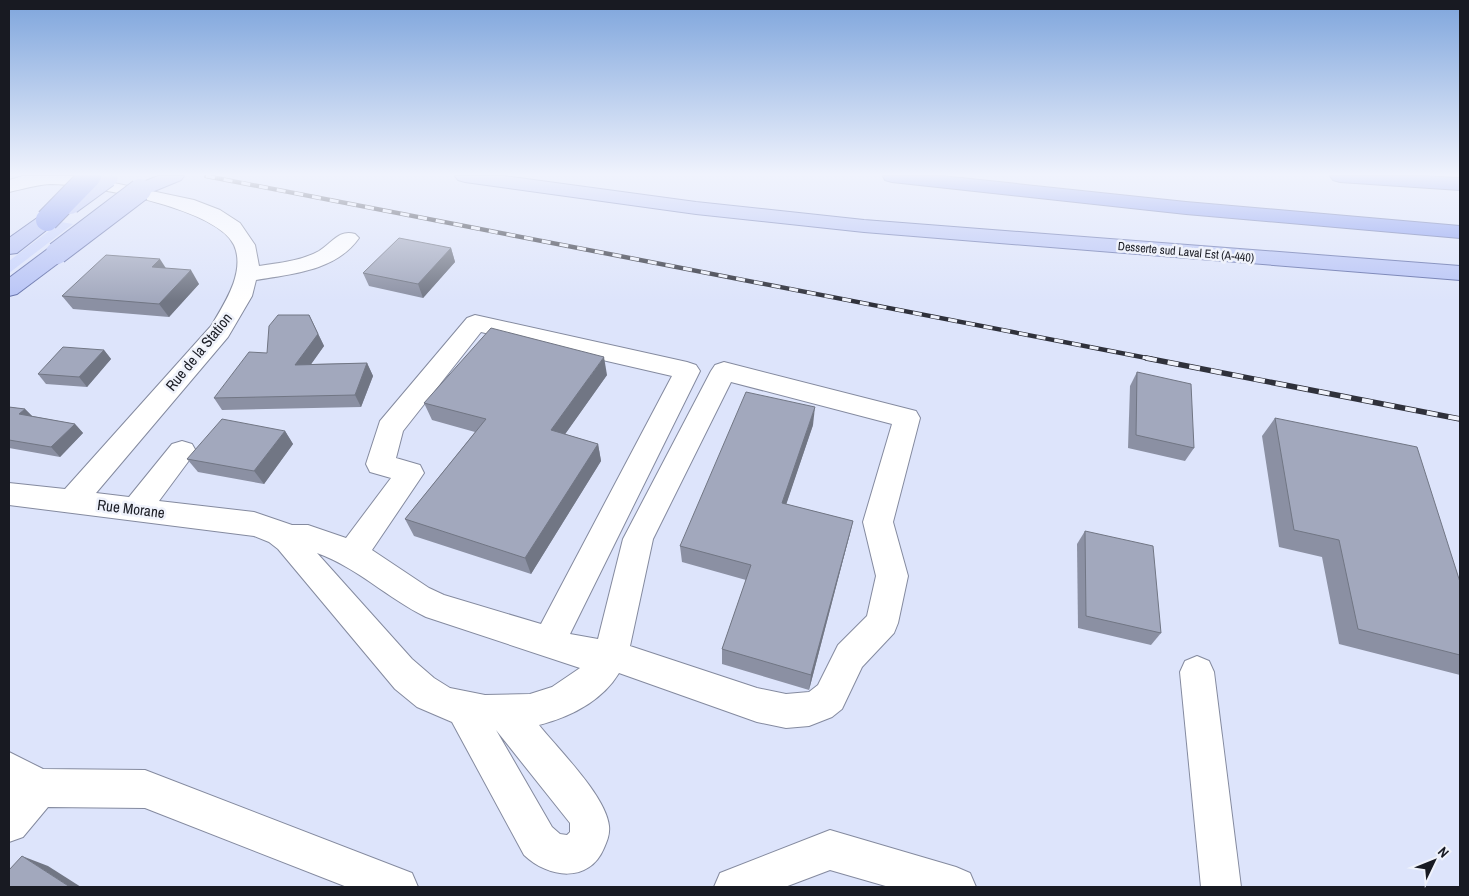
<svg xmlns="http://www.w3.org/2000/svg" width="1469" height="896" font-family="'Archivo Narrow',sans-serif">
<rect width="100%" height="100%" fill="#dde4fb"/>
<!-- green -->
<path fill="#c8d3fc" d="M61,222L73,224L9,273V261Z"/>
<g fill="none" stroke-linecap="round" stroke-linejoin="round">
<defs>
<g id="minor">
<path d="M23,176H81L194,200L220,210L240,223L255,245L259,266C279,263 301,261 319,251C332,243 339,229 355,234L359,238C336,271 291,274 256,280L252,296L228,337L96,493L129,497L172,444L182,441L192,444L196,451L159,501L254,512L292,525H308L346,538L391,478L370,472L366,464L380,421L467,318L475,315L687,362L696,365L700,371L570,634L598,639L623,539L711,371L715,365L724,362L916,411L920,418L893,522L908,576L898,623L894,633L862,667L842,709L832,717L809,726L786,728L757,722L619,673C602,701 570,717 539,725C558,749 606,796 609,826C610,834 607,841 604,848C589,884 548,878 524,855L452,722L417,707L395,689L278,549L269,542L254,536L9,505V483L65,489L211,326C224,304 246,272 234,245C217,208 88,184 50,184C35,185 23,189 9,192V180ZM481,332L672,376L541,624L444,595L429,588L372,550L424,473L420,465L396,458L403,431ZM731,382L892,424L863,522L876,576L867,616L838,645L818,685L809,692L786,694L757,688L630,646L653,539ZM317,553C358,568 387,598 426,617L580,668L552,687L530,694L485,695L450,688L434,678L412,659ZM496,730L570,823V832L567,835L560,834L552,827Z"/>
<path d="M1197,656L1209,661L1214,672L1241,887H1201L1180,672L1185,661Z"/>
<path d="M9,752L43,769L145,770L412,873L418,887H347L145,808L48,807L23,837L9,842Z"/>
<path d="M830,830L956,867L970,873L976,887H889L830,870L785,887H714L720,873Z"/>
</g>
<g id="major">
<path d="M158,176H184L181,180L147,194H133L130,190L133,186Z"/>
<path d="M455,176H504L696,202L864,220L1460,266V280L864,232L696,214L465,182L458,180Z"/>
<path d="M47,214L54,216L57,220L54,224L17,253L9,254V238L40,216Z"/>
<path d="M57,247L65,248L68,253L65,258L17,294L9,296V278L49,248Z"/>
</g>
<g id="highway">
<path d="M883,176H942L1186,202L1460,226V238L1186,214L892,182L885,180Z"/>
<path d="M1330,176H1422L1460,178V190L1340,182L1333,180Z"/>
</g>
</defs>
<!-- minor casing -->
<use href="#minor" stroke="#848a9f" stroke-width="2"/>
<!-- major casing -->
<use href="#major" stroke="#616ea8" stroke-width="2"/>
<!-- highway casing -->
<use href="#highway" stroke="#616ea8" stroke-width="2"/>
<!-- minor -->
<use href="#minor" fill="#fff" fill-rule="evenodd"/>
<!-- major -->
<use href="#major" fill="#b8c4f6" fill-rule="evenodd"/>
<!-- highway -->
<use href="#highway" fill="#889cf0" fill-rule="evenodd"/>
<defs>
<path id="rail-far1" d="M206,176L1152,359"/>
<path id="rail" d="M1146,358L1460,419"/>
</defs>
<!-- rail-far1 casing -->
<use href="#rail-far1" stroke="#2f313b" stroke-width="4.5"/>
<!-- rail casing -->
<use href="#rail" stroke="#2f313b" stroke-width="5.5"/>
<!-- rail-far1 -->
<use href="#rail-far1" stroke="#eff2fb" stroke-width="3" stroke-dasharray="9" stroke-linecap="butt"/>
<!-- rail -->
<use href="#rail" stroke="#eff2fb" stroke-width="4" stroke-dasharray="11" stroke-linecap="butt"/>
<defs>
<g id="major-bridge">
<path d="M70,203L107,176"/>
<path d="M57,253L140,190"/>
</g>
<path id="highway-bridge" d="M47,220L90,176"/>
</defs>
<!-- major-bridge casing -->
<use href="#major-bridge" stroke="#616ea8" stroke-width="24" stroke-linecap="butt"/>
<!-- highway-bridge casing -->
<use href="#highway-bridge" stroke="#616ea8" stroke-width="24" stroke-linecap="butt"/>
<!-- major-bridge -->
<use href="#major-bridge" stroke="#b8c4f6" stroke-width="22"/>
<!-- highway-bridge -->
<use href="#highway-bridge" stroke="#889cf0" stroke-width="22"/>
</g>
<!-- wall -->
<g fill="#8b90a3">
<path d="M451,248L455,262L423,298L369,286L363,273Z"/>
<path d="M166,269L199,284L169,317L73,309L62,296Z"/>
<path d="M309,315L324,346L311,364L367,363L373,376L361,407L222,410L214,398L267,353Z"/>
<path d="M104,350L111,359L87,387L46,384L38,374Z"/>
<path d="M1137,372L1194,448L1185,461L1128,448L1130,386Z"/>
<path d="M607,375L565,434L598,444L601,461L531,574L414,536L405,519L475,432L432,420L424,403Z"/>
<path d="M9,407L25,409L32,416L75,424L83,433L60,457L9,448Z"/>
<path d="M1275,418L1460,582V675L1339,644L1322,557L1279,547L1262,436Z"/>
<path d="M813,425L786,504L853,521L849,537L809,690L722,664V649L746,580L682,562L680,546Z"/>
<path d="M285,431L293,444L264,484L198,472L187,459Z"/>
<path d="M1085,531L1161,633L1151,645L1078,628L1077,544Z"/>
</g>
<!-- shaded-wall -->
<g fill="#717684">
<path d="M451,248L455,262L423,298L418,284Z"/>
<path d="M160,259L169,273L152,267Z"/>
<path d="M191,270L199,284L169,317L159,304Z"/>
<path d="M309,315L324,346L302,377L295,365Z"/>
<path d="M104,350L111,359L87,387L79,377Z"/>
<path d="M604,357L607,375L556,447L551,430Z"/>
<path d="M367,363L373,376L361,407L355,395Z"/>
<path d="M815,407L813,425L781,520L782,503Z"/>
<path d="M25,409L34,418L19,414Z"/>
<path d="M75,424L83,433L60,457L51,447Z"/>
<path d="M285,431L293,444L264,484L254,471Z"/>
<path d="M598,444L601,461L531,574L525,558Z"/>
<path d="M853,521L849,537L809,690L811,675Z"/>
<path d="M22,856L48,866L81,887H70Z"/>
</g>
<!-- building -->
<g fill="#a2a8bd" stroke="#717684">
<path d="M399,238L451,248L418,284L363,273Z"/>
<path d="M106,255L160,259L152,267L191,270L159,304L62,296Z"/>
<path d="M278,315H309L318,334L295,365L367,363L355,395L214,398L249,352L267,353L269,326Z"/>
<path d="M491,328L604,357L551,430L598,444L525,558L405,519L486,419L424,403Z"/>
<path d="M63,347L104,350L79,377L38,374Z"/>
<path d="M1137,372L1191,384L1194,448L1136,435Z"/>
<path d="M746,392L815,407L782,503L853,521L811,675L722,649L751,565L680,546Z"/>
<path d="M9,407L25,409L19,414L75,424L51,447L9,440Z"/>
<path d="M1275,418L1417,447L1460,582V655L1358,629L1339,540L1294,530Z"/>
<path d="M222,419L285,431L254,471L187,459Z"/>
<path d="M1085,531L1153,546L1161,633L1086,616Z"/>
<path d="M22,856L70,887H9V870Z"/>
</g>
<!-- sky -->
<linearGradient id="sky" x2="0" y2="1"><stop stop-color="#7ea5dc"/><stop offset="0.58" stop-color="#f0f3fd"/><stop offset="1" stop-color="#f0f3fd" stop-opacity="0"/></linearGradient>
<rect width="1469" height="301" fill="url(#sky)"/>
<g text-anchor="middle" stroke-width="5" stroke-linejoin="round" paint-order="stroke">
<!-- far-street labels -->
<g font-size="12" fill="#181a22" stroke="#eff2fb">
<text transform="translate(1186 252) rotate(5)" y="4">Desserte sud Laval Est (A-440)</text>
</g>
<!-- street labels -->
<g font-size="15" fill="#181a22" stroke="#eff2fb">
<text transform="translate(199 352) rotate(-51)" y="5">Rue de la Station</text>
<text transform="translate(131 509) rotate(7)" y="5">Rue Morane</text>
</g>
</g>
<!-- border -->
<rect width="1469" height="896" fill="none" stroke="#181a22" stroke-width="20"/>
<!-- north arrow -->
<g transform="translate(1434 861) rotate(47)" stroke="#eff2fb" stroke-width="4" paint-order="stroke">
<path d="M0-4L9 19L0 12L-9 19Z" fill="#181a22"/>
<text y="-8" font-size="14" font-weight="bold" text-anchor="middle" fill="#181a22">N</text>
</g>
</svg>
